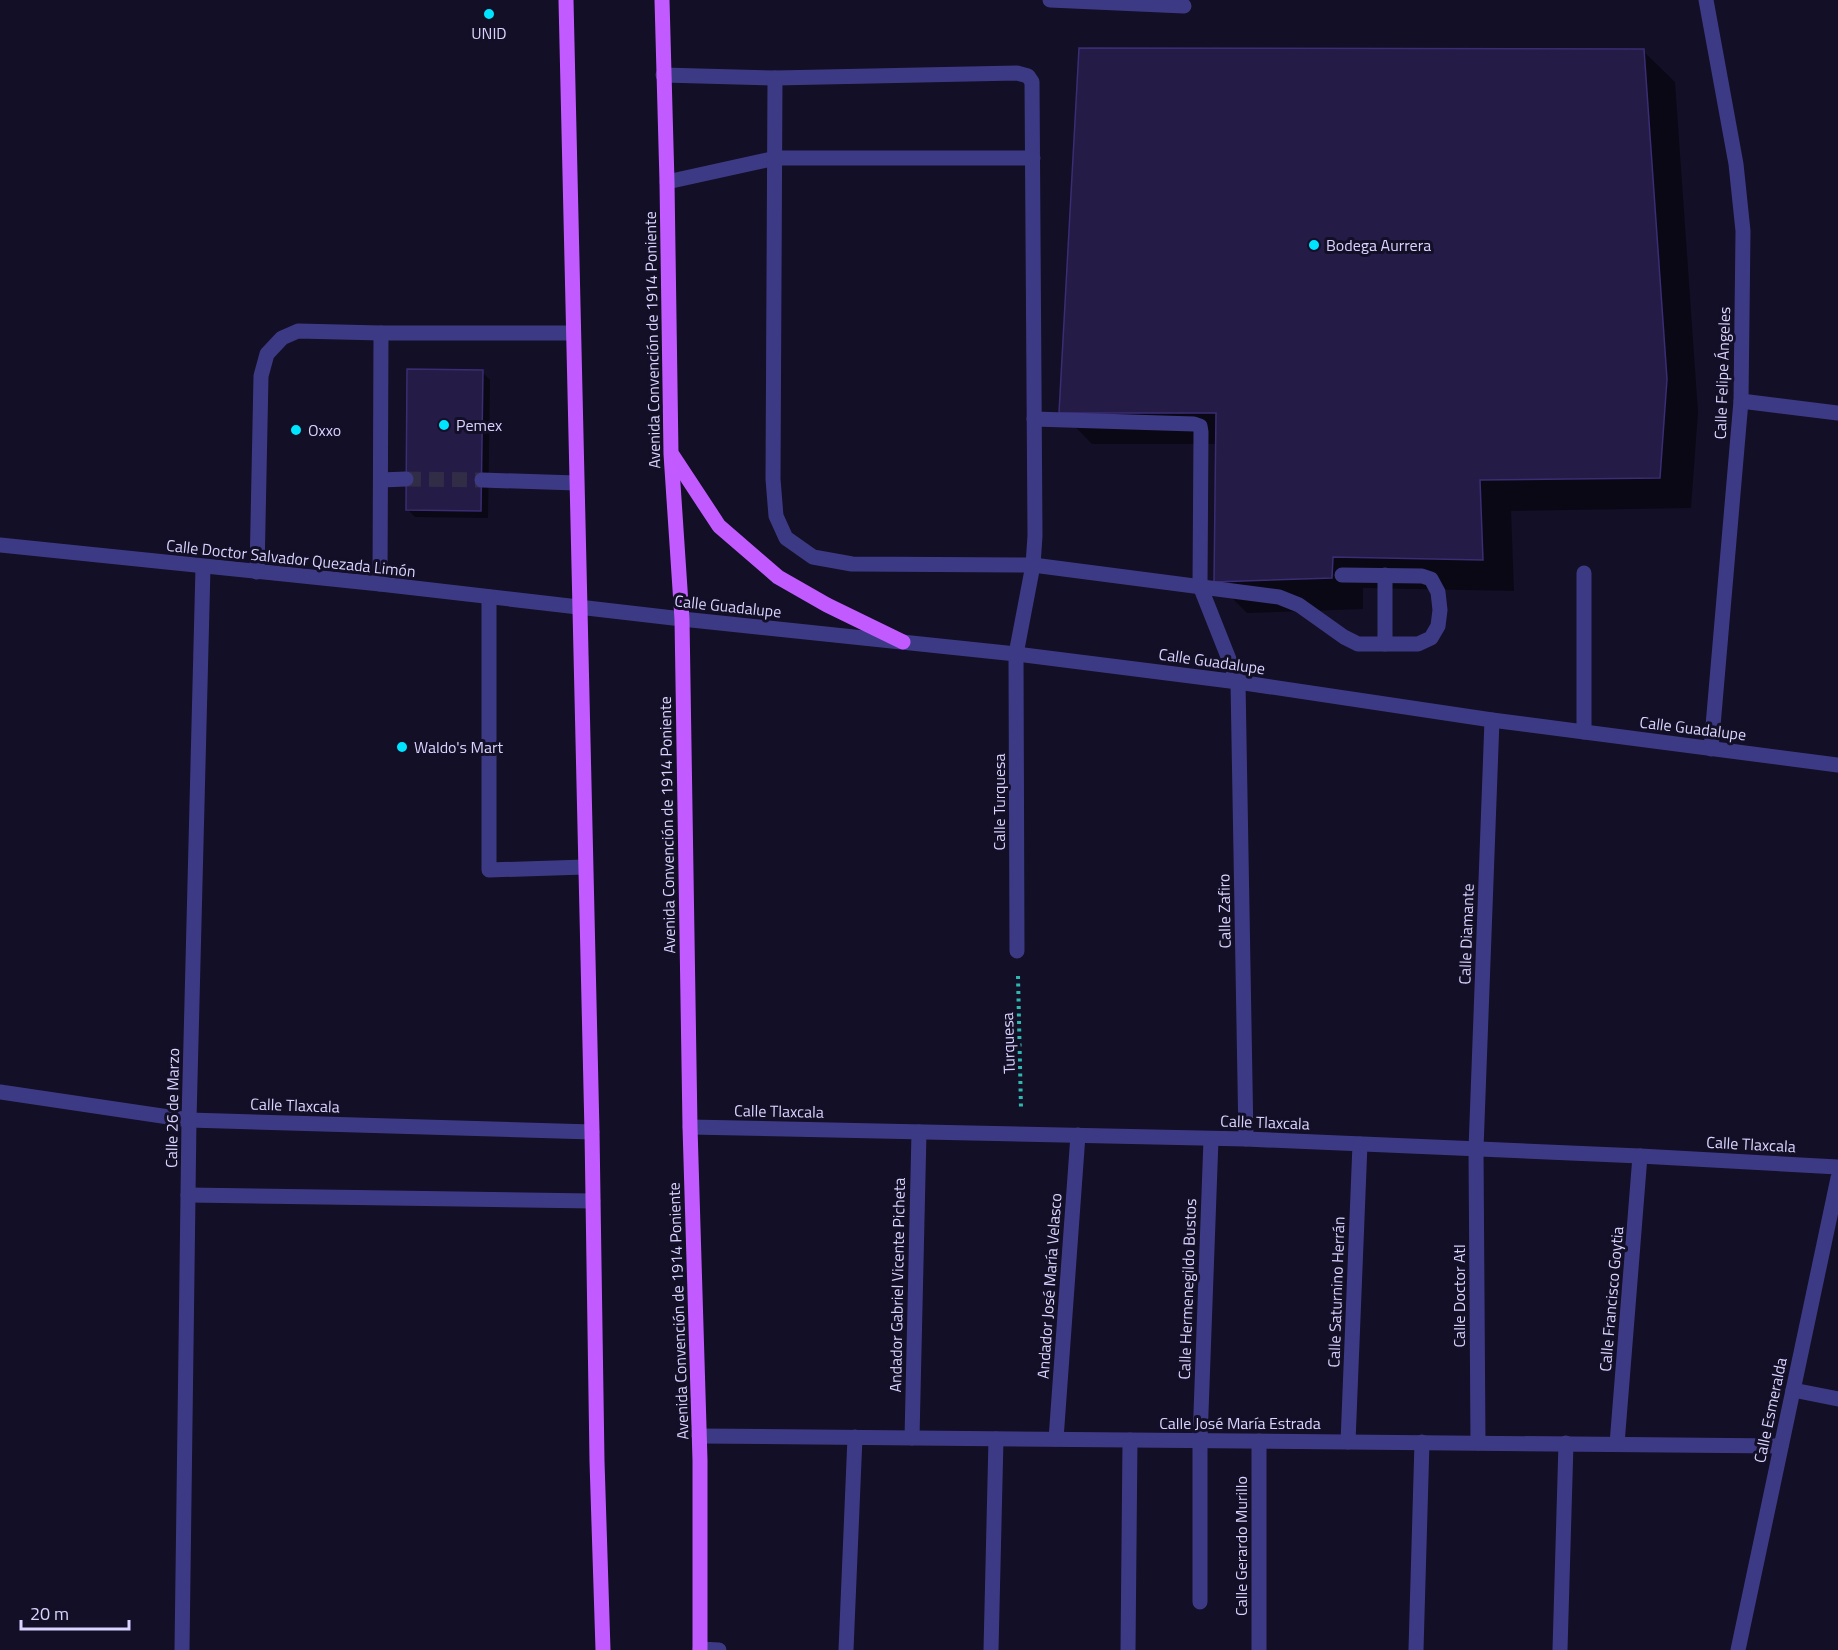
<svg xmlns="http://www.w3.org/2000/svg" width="1838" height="1650" font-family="'Titillium Web',sans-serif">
<rect width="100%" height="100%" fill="#130f26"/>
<!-- shadow -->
<g fill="#0007">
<path d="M1643,51L1675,82L1698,412L1691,508L1511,511L1514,591L1363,588V609L1247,613L1216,582L1218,444H1092L1061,412Z"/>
<path d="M482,372L490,380L488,518L415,517L408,510Z"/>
</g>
<!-- building -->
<g fill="#241b47" stroke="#3b2d73" stroke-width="1.5">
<path d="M1079,48L1644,49L1667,379L1660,478L1480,480L1483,560L1333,557L1332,578L1214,582L1216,413H1059Z"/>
<path d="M407,369L483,370L481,511L406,510Z"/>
</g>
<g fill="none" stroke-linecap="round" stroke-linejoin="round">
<!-- minor-tunnel -->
<path stroke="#312d47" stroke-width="15" stroke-dasharray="15 8" stroke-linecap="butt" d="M406,479L482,480"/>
<!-- path -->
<path stroke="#2fb8b0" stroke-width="4" stroke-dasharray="3 4.5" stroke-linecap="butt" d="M1018,976L1021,1109"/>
<!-- minor -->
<g stroke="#3d3a85" stroke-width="15">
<path d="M1050,0L1184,6"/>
<path d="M1706,0L1736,164L1743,231L1741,401L1711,749"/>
<path d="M663,75L775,78L1017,73L1028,76L1032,82L1035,536L1033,565L1016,654L1017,951"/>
<path d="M775,78L773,479L776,516L786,538L813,557L852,564L1033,565L1279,597L1299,605L1344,637L1358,644H1418L1431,638L1438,626L1440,610L1438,592L1431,579L1422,576L1342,575"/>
<path d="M667,182L776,158H1033"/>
<path d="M1741,401L1838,413"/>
<path d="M1034,419L1194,424L1200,426L1201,432L1200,586L1238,682L1246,1139"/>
<path d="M381,480L406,479"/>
<path d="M482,480L576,483"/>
<path d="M0,545L380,584L682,619L1016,654L1238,682L1492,720L1838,765"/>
<path d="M257,572L261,376L267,354L282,338L298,331L381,333"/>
<path d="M380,584L381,333H573"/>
<path d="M489,597V870L585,867"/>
<path d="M1385,644V575"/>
<path d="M1584,732V573"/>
<path d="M0,1092L189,1120L592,1132"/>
<path d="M690,1127L1246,1139L1640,1156L1838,1167"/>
<path d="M188,1195L593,1201"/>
<path d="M1793,1390L1838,1399"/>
<path d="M699,1436L1781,1446"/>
<path d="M912,1438L919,1132"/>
<path d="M1056,1439L1078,1135"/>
<path d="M1259,1441V1650"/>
<path d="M1348,1442L1360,1144"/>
<path d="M1478,1443L1476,1149L1492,720"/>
<path d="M1617,1444L1640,1156"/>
<path d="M1200,1602V1440L1211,1139"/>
<path d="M700,1649L719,1650"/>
<path d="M182,1650L189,1120L203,567"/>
<path d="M846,1650L855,1437"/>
<path d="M991,1650L996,1439"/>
<path d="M1128,1650L1130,1440"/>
<path d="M1416,1650L1422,1442"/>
<path d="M1560,1650L1566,1443"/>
<path d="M1738,1650L1838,1178"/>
</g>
<!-- major -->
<g stroke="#c25bff" stroke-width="15">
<path d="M566,0L592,1132L597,1461L603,1650"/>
<path d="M662,0L667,182L671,454L682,619L690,1127L700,1460V1650"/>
<path d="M673,456L719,526L778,577L827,605L903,642"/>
</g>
</g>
<!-- markers -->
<g fill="#00e5ff" stroke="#130f26" stroke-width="2">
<circle cx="489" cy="14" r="6"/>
<circle cx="1314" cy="245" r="6"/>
<circle cx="444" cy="425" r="6"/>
<circle cx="296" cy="430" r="6"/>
<circle cx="402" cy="747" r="6"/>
</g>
<g text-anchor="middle" stroke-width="6" stroke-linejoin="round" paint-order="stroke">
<!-- poi labels -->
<g font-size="16" fill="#d9d4ff" stroke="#130f26" text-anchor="start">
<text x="489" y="39" text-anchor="middle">UNID</text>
<text x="1326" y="251">Bodega Aurrera</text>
<text x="456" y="431">Pemex</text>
<text x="308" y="436">Oxxo</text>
<text x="414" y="753">Waldo's Mart</text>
</g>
<!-- street labels -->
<g font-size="16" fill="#d9d4ff" stroke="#130f26">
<text transform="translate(652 340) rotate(-91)" y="6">Avenida Convención de 1914 Poniente</text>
<text transform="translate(1722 373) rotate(-88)" y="6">Calle Felipe Ángeles</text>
<text transform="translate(291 558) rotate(6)" y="6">Calle Doctor Salvador Quezada Limón</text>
<text transform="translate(728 606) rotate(6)" y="6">Calle Guadalupe</text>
<text transform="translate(1212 661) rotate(8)" y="6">Calle Guadalupe</text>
<text transform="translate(1693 728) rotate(7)" y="6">Calle Guadalupe</text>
<text transform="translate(999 802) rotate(-90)" y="6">Calle Turquesa</text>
<text transform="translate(667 825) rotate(-91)" y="6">Avenida Convención de 1914 Poniente</text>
<text transform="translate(1224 911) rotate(-91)" y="6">Calle Zafiro</text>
<text transform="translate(1466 934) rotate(-88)" y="6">Calle Diamante</text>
<text transform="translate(1008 1043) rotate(-92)" y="6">Turquesa</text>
<text transform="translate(295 1105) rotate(2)" y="6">Calle Tlaxcala</text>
<text transform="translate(172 1108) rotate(-89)" y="6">Calle 26 de Marzo</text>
<text transform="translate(779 1111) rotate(1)" y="6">Calle Tlaxcala</text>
<text transform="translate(1265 1122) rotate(2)" y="6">Calle Tlaxcala</text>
<text transform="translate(1751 1144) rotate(3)" y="6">Calle Tlaxcala</text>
<text transform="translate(897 1285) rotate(-89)" y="6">Andador Gabriel Vicente Picheta</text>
<text transform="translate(1049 1286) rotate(-86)" y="6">Andador José María Velasco</text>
<text transform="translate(1187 1289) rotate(-88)" y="6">Calle Hermenegildo Bustos</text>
<text transform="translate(1336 1292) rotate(-88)" y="6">Calle Saturnino Herrán</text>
<text transform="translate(1459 1296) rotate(-90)" y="6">Calle Doctor Atl</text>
<text transform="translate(1611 1299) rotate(-85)" y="6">Calle Francisco Goytia</text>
<text transform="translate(678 1311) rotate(-92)" y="6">Avenida Convención de 1914 Poniente</text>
<text transform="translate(1770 1410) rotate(-78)" y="6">Calle Esmeralda</text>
<text x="1240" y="1429">Calle José María Estrada</text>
<text transform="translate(1241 1546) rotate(-90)" y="6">Calle Gerardo Murillo</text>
</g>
</g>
<!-- scale -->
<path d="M21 1620v9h108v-9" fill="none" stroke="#d9d4ff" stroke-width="3"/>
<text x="30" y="1620" font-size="18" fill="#d9d4ff" stroke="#130f26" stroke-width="4.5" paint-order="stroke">20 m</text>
</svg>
